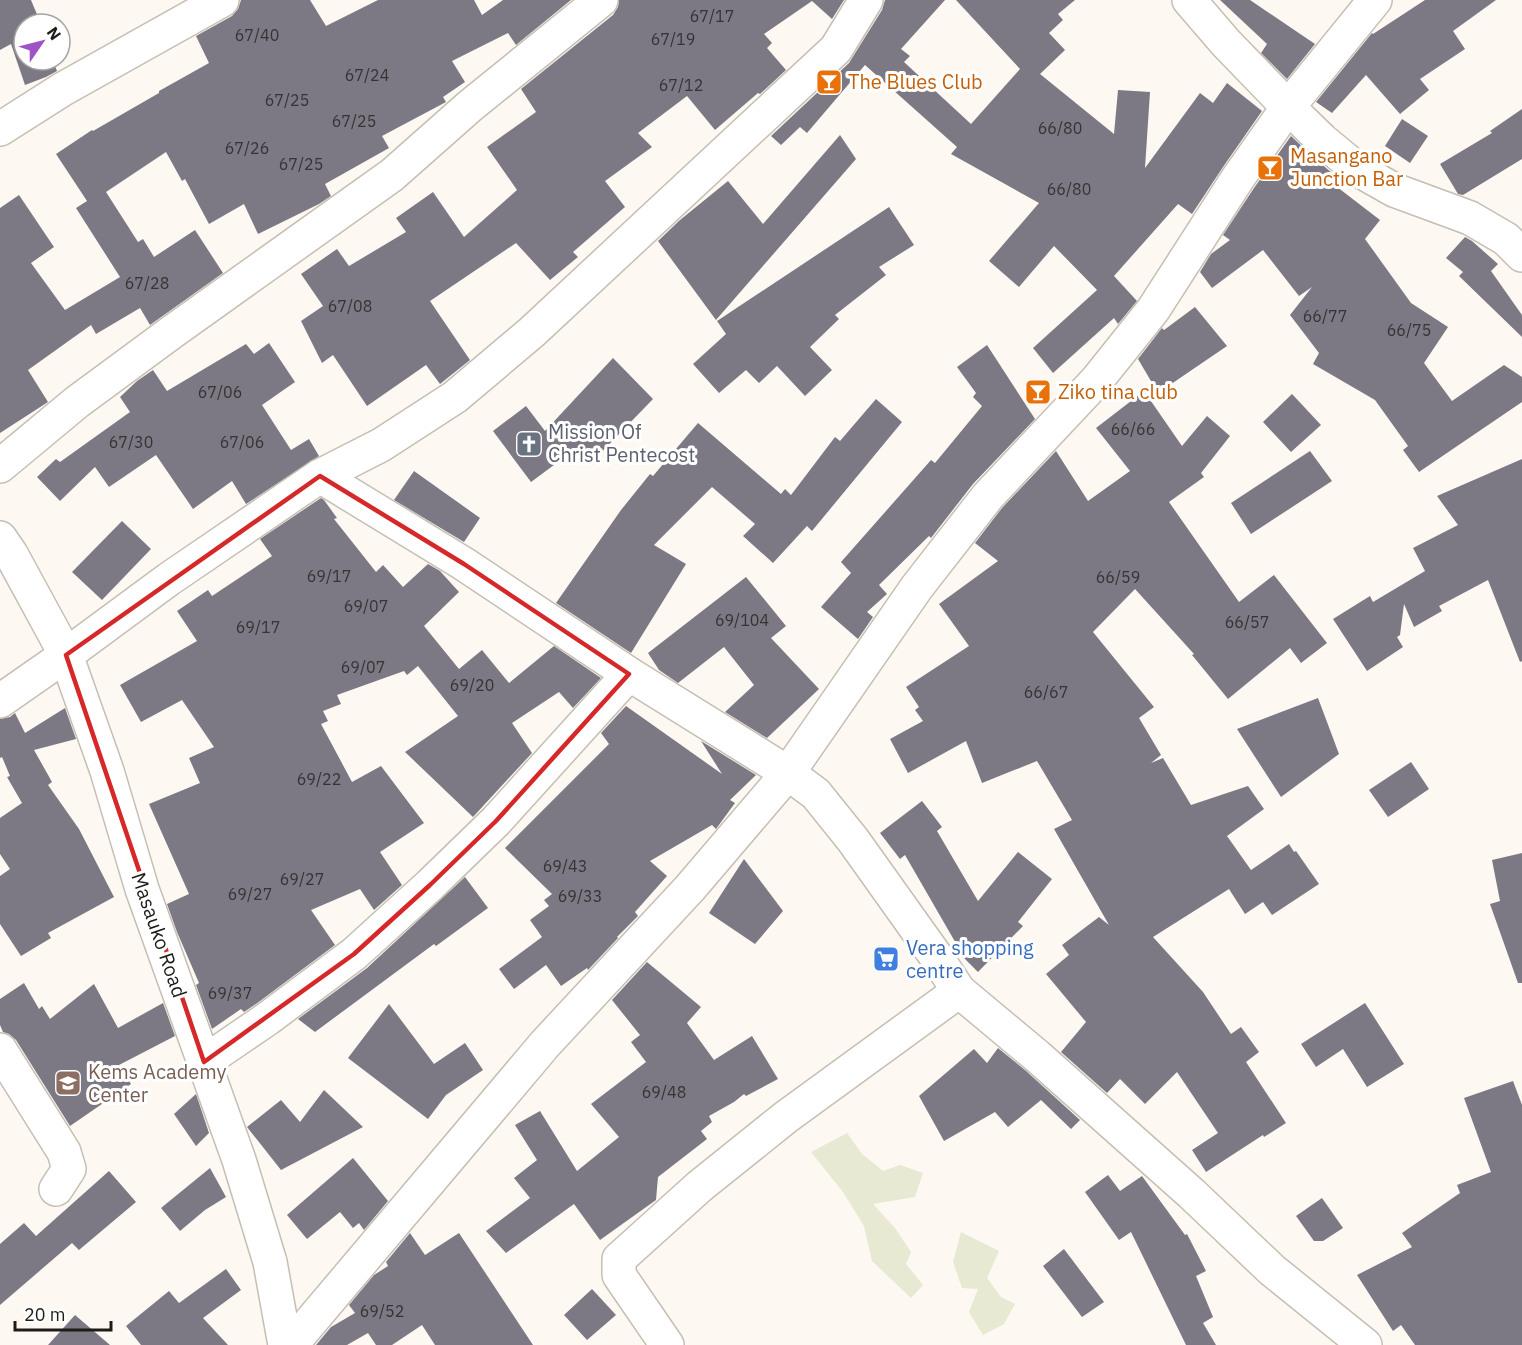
<svg xmlns="http://www.w3.org/2000/svg" width="1522" height="1345" font-family="'IBM Plex Sans',sans-serif">
<rect width="100%" height="100%" fill="#fef8f2"/>
<!-- green -->
<g fill="#e7e9d2">
<path d="M847,1133L862,1154L883,1171L900,1165L923,1173L915,1197L873,1204L895,1228L911,1252L906,1264L923,1285L911,1298L872,1261L864,1226L843,1192L811,1152Z"/>
<path d="M961,1232L999,1251L987,1278L1001,1297L1015,1304L1004,1324L983,1335L969,1312L978,1289L962,1288L953,1262Z"/>
</g>
<!-- building -->
<g fill="#7c7985">
<path d="M0,0H31L41,24H24V60H56L58,65L55,66L57,71L46,77L25,85L11,44L0,50Z"/>
<path d="M241,0H310L326,26L378,0H474L482,15L503,0H571L516,45L508,33L452,61L465,82L443,97L446,102L382,136L389,148L325,184L331,196L319,204L258,234L244,204L209,224L185,179L182,181L166,152L106,192L138,242L143,239L154,257L195,230L223,273L150,325L140,308L96,334L91,325L28,370L48,402L0,433V208L19,195L54,247L31,263L65,310L120,277L76,208L87,201L56,154L92,130L93,131L159,93V91L209,63L196,36L232,16L238,9Z"/>
<path d="M619,0H844L832,19L812,1L764,34L772,43L767,48L786,70L760,94L758,93L715,130L687,96L638,133L652,147L605,181L625,207L573,252L578,257L550,280L516,243L430,301L470,360L440,384L426,365L367,406L333,355L322,363L301,321L323,306L301,274L337,249L349,266L406,232L396,218L433,192L464,237L517,190L487,147L536,112L521,89L613,15L618,7Z"/>
<path d="M885,0H945L901,49L910,56L904,62L971,124L1020,69L956,0H1075L1058,14L1063,20L1049,33L1065,50L1040,74L1114,134L1118,90L1150,92L1145,168L1200,93L1213,103L1227,83L1262,111L1223,167L1192,214L1178,204L1114,276L1137,301L1118,324L1114,318L1053,373L1033,348L1097,290L1054,246L1019,287L989,261L1039,203L951,154L957,147L865,65L807,133L800,127L781,145L771,136L849,63L882,10Z"/>
<path d="M1220,0H1250L1315,44L1287,79L1261,53L1267,44Z"/>
<path d="M1425,0H1496L1453,31L1465,49L1420,79L1429,90L1400,114L1366,75L1332,113L1316,102L1372,33L1373,34Z"/>
<path d="M1522,109V159L1463,195L1458,194L1440,164L1492,133L1490,131Z"/>
<path d="M1402,119L1428,136L1410,163L1385,146Z"/>
<path d="M840,135L856,159L716,320L658,241L680,220L728,181L763,224Z"/>
<path d="M1291,136L1310,154L1333,174L1328,180L1380,220L1365,239L1411,303L1448,327L1424,363L1452,401L1504,365L1522,377V402L1419,472L1403,450L1408,446L1375,400L1313,364L1319,353L1290,315L1312,287L1299,296L1263,250L1212,288L1200,272L1211,254L1230,240L1223,235L1254,188Z"/>
<path d="M889,207L914,245L879,267L886,275L835,315L839,319L810,347L832,370L805,396L777,366L759,383L746,370L719,393L693,364L726,334L717,321Z"/>
<path d="M1465,237L1472,241L1498,264L1491,271L1522,315V337L1459,276L1463,272L1446,258Z"/>
<path d="M1195,307L1227,346L1158,393L1138,359L1162,328L1164,330Z"/>
<path d="M269,343L295,382L262,405L291,450L309,439L319,456L246,504L232,481L193,509L156,455L109,487L95,467L60,501L37,477L56,459L60,462L130,412L120,397L137,381L153,370L167,391L246,344L254,354Z"/>
<path d="M987,345L1035,419L973,484L931,538L929,536L879,585L887,594L867,612L873,617L858,639L821,607L851,573L841,562L931,460L935,463L982,406L973,397L976,393L957,367Z"/>
<path d="M613,358L653,399L592,462L577,448L531,482L493,431L526,406L545,431Z"/>
<path d="M1144,391L1182,446L1207,416L1230,436L1201,473L1204,477L1169,502L1239,602L1274,575L1327,643L1301,663L1290,648L1228,699L1192,655L1194,654L1135,589L1093,632L1154,707L1139,718L1161,755L1151,763L1163,758L1191,805L1248,786L1264,809L1227,836L1251,870L1289,844L1294,852L1296,851L1319,884L1272,915L1263,902L1245,914L1229,889L1153,937L1203,992L1231,1034L1241,1027L1259,1052L1246,1062L1286,1123L1264,1137L1263,1135L1206,1172L1192,1150L1218,1133L1177,1072L1145,1104L1120,1079L1107,1093L1061,1052L1086,1022L1046,974L1069,955L1062,945L1099,917L1109,925L1054,829L1072,820L1037,761L982,783L966,741L908,773L890,739L923,721L915,710L919,707L906,687L969,646L939,604L998,561L975,543L1002,508L1056,451L1088,501L1130,471L1096,428Z"/>
<path d="M1292,394L1321,425L1291,452L1263,422Z"/>
<path d="M876,399L902,422L812,531L807,526L773,563L743,536L755,524L712,487L654,545L686,564L631,653L556,603L621,510L650,474L653,476L698,423L781,494L785,489L791,495L835,437L840,441Z"/>
<path d="M1310,451L1332,481L1251,534L1231,503Z"/>
<path d="M1522,459V661L1520,662L1488,580L1439,606L1442,611L1414,627L1404,604L1400,635L1397,637L1403,647L1367,671L1333,619L1370,596L1373,602L1425,571L1413,548L1458,525L1437,496Z"/>
<path d="M414,471L480,518L464,542L394,500Z"/>
<path d="M321,498L324,500L337,518L334,519L376,572L383,565L403,587L428,564L440,571L459,592L424,626L459,669L482,650L509,683L554,646L601,678L573,708L559,692L512,723L532,753L473,817L405,752L458,716L418,666L407,675L404,671L337,695L341,704L323,711L328,721L321,724L352,782L381,766L424,823L380,852L402,885L374,910L360,889L311,910L335,945L256,1004L244,1012L241,1009L212,1029L196,985L199,983L177,932L167,904L189,894L149,804L200,783L189,758L214,747L182,700L141,722L120,685L197,641L177,611L208,590L212,596L272,556L260,539Z"/>
<path d="M122,521L151,549L102,600L72,572Z"/>
<path d="M746,577L786,626L771,638L819,689L767,738L725,712L754,685L724,647L678,683L659,670L648,653Z"/>
<path d="M1318,698L1339,754L1281,797L1237,729Z"/>
<path d="M626,706L722,774L701,741L756,775L730,800L735,803L716,829L712,825L650,861L667,876L635,912L638,916L617,937L618,938L588,970L587,968L561,986L546,965L514,989L499,969L542,937L530,920L549,906L544,900L552,894L505,848L609,744L601,733Z"/>
<path d="M65,708L76,739L34,750L52,782L48,785L79,829L114,897L48,933L51,938L21,956L0,924V876L10,869L0,854V818L22,803L7,777L10,776L2,757L0,758V719L10,717L15,713L25,733Z"/>
<path d="M1411,762L1429,789L1388,817L1369,790Z"/>
<path d="M922,801L942,827L937,831L978,901L1018,852L1052,879L1018,922L1023,926L978,972L965,959L905,855L900,859L880,833Z"/>
<path d="M1522,853V983H1518L1490,904L1500,901L1492,860Z"/>
<path d="M744,859L783,911L755,944L709,913Z"/>
<path d="M465,877L488,908L436,946L434,944L315,1032L298,1019L367,968Z"/>
<path d="M647,962L701,1007L687,1023L714,1060L752,1036L778,1079L746,1096L744,1094L734,1102L709,1116L712,1122L701,1131L707,1139L658,1177L656,1200L600,1240L574,1204L506,1253L486,1231L530,1198L514,1178L537,1160L515,1125L540,1111L577,1171L619,1137L591,1104L646,1062L631,1042L640,1035L612,1000Z"/>
<path d="M24,983L39,1009L42,1006L50,1019L94,984L118,1028L163,1003L175,1036L119,1065L131,1084L70,1126L16,1040L9,1034L3,1032L0,1025V999Z"/>
<path d="M1365,1003L1404,1064L1367,1087L1343,1049L1316,1067L1301,1044Z"/>
<path d="M389,1004L434,1064L465,1043L483,1070L446,1095L428,1119L348,1058Z"/>
<path d="M998,1048L1025,1070L1080,1120L1071,1129L1041,1100L1008,1127L995,1112L944,1141L919,1096L974,1049L987,1063Z"/>
<path d="M1513,1081L1522,1105V1345H1415L1401,1325L1393,1331L1357,1275L1412,1247L1402,1233L1460,1193L1457,1185L1491,1172L1464,1098Z"/>
<path d="M324,1090L363,1127L281,1170L247,1127L281,1100L300,1122Z"/>
<path d="M196,1094L209,1133L196,1146L174,1114Z"/>
<path d="M353,1158L388,1201L364,1230L359,1223L353,1228L340,1212L307,1239L287,1215Z"/>
<path d="M210,1168L226,1197L205,1210L180,1231L161,1208Z"/>
<path d="M109,1171L136,1202L79,1250L72,1243L0,1305V1244L24,1223L36,1236Z"/>
<path d="M1108,1175L1120,1191L1142,1176L1185,1235L1187,1234L1206,1271L1196,1276L1213,1317L1203,1323L1216,1345H1186L1131,1232L1119,1240L1085,1192Z"/>
<path d="M1322,1198L1343,1228L1323,1241H1314L1296,1216Z"/>
<path d="M410,1233L425,1255L459,1233L533,1345H435L422,1325L392,1345H376L368,1333L347,1345H316L331,1327L355,1313L349,1305L374,1275L388,1266L386,1262Z"/>
<path d="M1064,1249L1104,1302L1082,1317L1043,1266Z"/>
<path d="M226,1269L241,1290L203,1318L228,1345H141L126,1326L169,1291L179,1303Z"/>
<path d="M592,1289L616,1315L587,1340L564,1315Z"/>
<path d="M75,1315L110,1345H48Z"/>
</g>
<g fill="none" stroke-linecap="round" stroke-linejoin="round">
<defs>
<g id="street">
<path d="M1189,0L1226,43L1288,107L1322,140L1357,169L1394,190L1470,218L1506,239L1522,255"/>
<path d="M0,129L63,89L222,0"/>
<path d="M0,466L77,402L172,332L392,175L470,106L601,0"/>
<path d="M320,476L464,564L629,674L788,773L816,794L853,840L935,955L959,991L1037,1056L1192,1194L1272,1270L1365,1345"/>
<path d="M0,538L11,554L66,655L107,771L142,889L239,1160L270,1262L285,1345"/>
<path d="M0,701L66,655L169,579L320,476L381,445L455,397L532,332L836,49L866,0"/>
<path d="M0,1050L64,1152L69,1169L56,1189"/>
<path d="M204,1062L267,1019L354,954L430,885L496,821L629,674"/>
<path d="M291,1345L545,1044L690,888L788,773L917,587L988,496L1097,380L1153,310L1238,178L1288,107L1375,0"/>
<path d="M667,1345L619,1275V1259L700,1186L786,1117L959,991"/>
</g>
</defs>
<!-- street casing -->
<use href="#street" stroke="#c6beb3" stroke-width="36"/>
<!-- street -->
<use href="#street" stroke="#fff" stroke-width="33"/>
</g>
<!-- marked area -->
<path fill="none" stroke="#d62828" stroke-width="4.5" stroke-linejoin="round" d="M320,476L464,564L629,674L496,821L430,885L354,954L204,1062L66,655Z"/>
<!-- icons -->
<defs>
<symbol id="bar-square" viewBox="-11 -11 22 22"><rect x="-9" y="-9" width="18" height="18" rx="4" fill="#e8710a" stroke="#fff"/><path d="M-6-5H6L.8 .8V4.5H3.5V6h-7V4.5H-.8V.8Z" fill="#fff"/></symbol>
<symbol id="church-square" viewBox="-11 -11 22 22"><rect x="-9" y="-9" width="18" height="18" rx="4" fill="#6b7280" stroke="#fff"/><path d="M-1.2-6h2.4v3.5h3.3v2.4h-3.3V6h-2.4V-.1h-3.3v-2.4h3.3Z" fill="#fff"/></symbol>
<symbol id="supermarket-square" viewBox="-11 -11 22 22"><rect x="-9" y="-9" width="18" height="18" rx="4" fill="#3f7fe0" stroke="#fff"/><path d="M-6-5.5h2.5l.6 2H6L4.5 2H-2.5L-4.4-4H-6ZM-1.5 3.2a1.3 1.3 0 1 0 .1 0ZM3 3.2a1.3 1.3 0 1 0 .1 0Z" fill="#fff"/></symbol>
<symbol id="school-square" viewBox="-11 -11 22 22"><rect x="-9" y="-9" width="18" height="18" rx="4" fill="#8d6e63" stroke="#fff"/><path d="M0-5L7-2L0 1L-7-2ZM-4 1L0 2.5L4 1V4Q0 6-4 4Z" fill="#fff"/></symbol>
</defs>
<g fill-rule="evenodd">
<use href="#bar-square" x="814" y="67" width="30" height="30"/>
<use href="#bar-square" x="1255" y="153" width="30" height="30"/>
<use href="#bar-square" x="1023" y="377" width="30" height="30"/>
<use href="#church-square" x="514" y="429" width="30" height="30"/>
<use href="#supermarket-square" x="871" y="944" width="30" height="30"/>
<use href="#school-square" x="53" y="1068" width="30" height="30"/>
</g>
<g text-anchor="middle" stroke-width="6" stroke-linejoin="round" paint-order="stroke">
<!-- number labels -->
<g font-size="16" fill="#363333">
<text x="712" y="22">67/17</text>
<text x="257" y="41">67/40</text>
<text x="673" y="45">67/19</text>
<text x="367" y="81">67/24</text>
<text x="681" y="91">67/12</text>
<text x="287" y="106">67/25</text>
<text x="354" y="127">67/25</text>
<text x="1060" y="134">66/80</text>
<text x="247" y="154">67/26</text>
<text x="301" y="170">67/25</text>
<text x="1069" y="195">66/80</text>
<text x="147" y="289">67/28</text>
<text x="350" y="312">67/08</text>
<text x="1325" y="322">66/77</text>
<text x="1409" y="336">66/75</text>
<text x="220" y="398">67/06</text>
<text x="1133" y="435">66/66</text>
<text x="131" y="448">67/30</text>
<text x="242" y="448">67/06</text>
<text x="329" y="582">69/17</text>
<text x="1118" y="583">66/59</text>
<text x="366" y="612">69/07</text>
<text x="742" y="626">69/104</text>
<text x="1247" y="628">66/57</text>
<text x="258" y="633">69/17</text>
<text x="363" y="673">69/07</text>
<text x="472" y="691">69/20</text>
<text x="1046" y="698">66/67</text>
<text x="319" y="785">69/22</text>
<text x="565" y="872">69/43</text>
<text x="302" y="885">69/27</text>
<text x="250" y="900">69/27</text>
<text x="580" y="902">69/33</text>
<text x="230" y="999">69/37</text>
<text x="664" y="1098">69/48</text>
<text x="382" y="1317">69/52</text>
</g>
<!-- food labels -->
<g font-size="20" fill="#c56008" stroke="#fff" text-anchor="start">
<text x="848" y="89">The Blues Club</text>
<text x="1290" y="163">Masangano<tspan x="1290" dy="23">Junction Bar</tspan></text>
<text x="1058" y="399">Ziko tina club</text>
</g>
<!-- worship labels -->
<g font-size="20" fill="#5b616d" stroke="#fff" text-anchor="start">
<text x="548" y="439">Mission Of<tspan x="548" dy="23">Christ Pentecost</tspan></text>
</g>
<!-- street labels -->
<g font-size="20" fill="#1f1c18" stroke="#fff">
<text transform="translate(159 935) rotate(71)" y="7">Masauko Road</text>
</g>
<!-- shop labels -->
<g font-size="20" fill="#366cbe" stroke="#fff" text-anchor="start">
<text x="906" y="955">Vera shopping<tspan x="906" dy="23">centre</tspan></text>
</g>
<!-- education labels -->
<g font-size="20" fill="#785e54" stroke="#fff" text-anchor="start">
<text x="88" y="1079">Kems Academy<tspan x="88" dy="23">Center</tspan></text>
</g>
</g>
<!-- north arrow -->
<g transform="translate(42 42) rotate(55)"><circle r="28" fill="#ffffff" stroke="#a5a4a3" stroke-width="1.5"/>
<path d="M0-4.5L10 22L0 15L-10 22Z" fill="#9e54c7"/>
<text y="-9" font-size="16" font-weight="bold" text-anchor="middle" fill="#1f1c18">N</text>
</g>
<!-- scale -->
<path d="M15 1321v9h96v-9" fill="none" stroke="#1f1c18" stroke-width="3"/>
<text x="24" y="1321" font-size="18" fill="#1f1c18" stroke="#ffffff" stroke-width="4.5" paint-order="stroke">20 m</text>
</svg>
